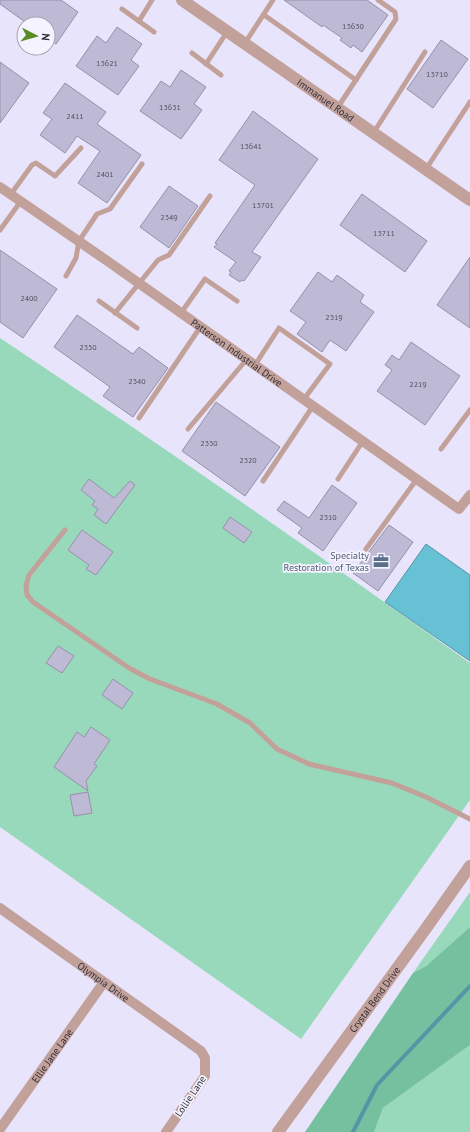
<svg xmlns="http://www.w3.org/2000/svg" width="470" height="1132" font-family="'PT Sans',sans-serif">
<rect width="100%" height="100%" fill="#e8e4fb"/>
<!-- green -->
<g fill="#99d9bb">
<path d="M0,338C158,443 315,552 470,663V800L301,1039L0,827Z"/>
<path d="M470,892V927L426,966L413,973Z"/>
<path d="M470,1045V1132H374L383,1108Z"/>
</g>
<!-- forest -->
<path fill="#75c09e" d="M470,927V1045L383,1108L374,1132H305L413,973L426,966Z"/>
<!-- water -->
<path fill="#67c1d5" stroke="#5695a6" d="M426,544L470,575V661L385,602Z"/>
<g fill="none" stroke-linecap="round" stroke-linejoin="round">
<!-- stream -->
<path stroke="#5695a6" stroke-width="4" d="M353,1132L377,1085L470,986"/>
</g>
<!-- building -->
<g fill="#beb9d4" stroke="#9691ab">
<path d="M0,0H61L78,12L56,44L48,38V24H28L0,4Z"/>
<path d="M284,0H367L388,15L362,52L353,45L351,48L340,40L342,38L323,25L322,27Z"/>
<path d="M117,27L142,44L131,60L139,66L118,95L76,66L97,36L106,43Z"/>
<path d="M441,40L468,59L433,108L407,89Z"/>
<path d="M0,62L29,83L0,123Z"/>
<path d="M181,70L206,87L194,104L202,110L181,139L140,111L161,81L170,87Z"/>
<path d="M65,83L106,112L97,124L141,155L107,203L78,183L100,151L77,136L65,153L40,135L52,119L43,113Z"/>
<path d="M253,111L318,159L252,252L261,257L244,281L242,280L240,282L229,275L231,272L229,271L236,262L214,247L217,244L215,243L255,185L219,160Z"/>
<path d="M169,186L198,206L169,248L140,227Z"/>
<path d="M362,194L427,241L405,272L340,225Z"/>
<path d="M0,250L57,289L23,338L0,322Z"/>
<path d="M470,257V328L437,305Z"/>
<path d="M318,272L332,282L337,275L364,295L360,302L374,312L346,351L330,340L322,352L297,334L306,322L290,311Z"/>
<path d="M77,315L133,354L139,347L168,368L133,417L103,396L110,387L54,347Z"/>
<path d="M411,342L460,376L425,425L377,391L392,370L385,365L392,355L399,360Z"/>
<path d="M216,402L280,447L245,496L182,451Z"/>
<path d="M89,479L114,498L130,481L135,485L106,524L94,515L98,509L92,505L95,501L81,490Z"/>
<path d="M332,485L357,503L323,551L298,533L302,528L277,510L284,501L309,518Z"/>
<path d="M230,517L252,532L244,543L223,528Z"/>
<path d="M389,525L413,542L378,591L353,573Z"/>
<path d="M82,530L113,552L96,575L86,569L89,565L68,550Z"/>
<path d="M58,646L74,656L62,673L46,663Z"/>
<path d="M113,679L133,693L122,709L102,695Z"/>
<path d="M91,727L110,740L94,764L97,766L86,781L88,791L54,767L77,732L84,737Z"/>
<path d="M88,792L92,813L74,816L70,795Z"/>
</g>
<g fill="none" stroke-linecap="round" stroke-linejoin="round">
<!-- service -->
<g stroke="#c3a19b" stroke-width="5">
<path d="M122,9L154,32"/>
<path d="M264,15L356,80"/>
<path d="M139,21L152,0"/>
<path d="M245,43L273,0"/>
<path d="M192,53L221,75"/>
<path d="M206,64L227,32"/>
<path d="M338,107L396,19L395,12L378,0"/>
<path d="M374,132L425,52"/>
<path d="M426,169L470,102"/>
<path d="M11,194L32,165L36,163L55,176L81,148"/>
<path d="M0,230L21,201"/>
<path d="M66,276L76,258L79,241L97,214L110,209L142,164"/>
<path d="M99,301L137,328"/>
<path d="M115,313L158,260L169,255L210,196"/>
<path d="M181,313L205,279L237,301"/>
<path d="M255,365L279,328L330,364L304,399"/>
<path d="M139,418L201,326"/>
<path d="M188,429L247,359"/>
<path d="M441,449L470,410"/>
<path d="M338,479L363,441"/>
<path d="M263,481L313,406"/>
<path d="M65,530L29,575L26,586L27,595L33,602L129,668L150,679L217,704L250,723L277,749L309,764L392,783L426,797L470,819"/>
<path d="M366,549L417,479"/>
</g>
<!-- minor -->
<g stroke="#c3a19b" stroke-width="10">
<path id="s1" d="M0,187L106,260L459,509L470,495"/>
<path id="s2" d="M0,908L201,1051L205,1058V1076L166,1132"/>
<path id="s3" d="M0,1129L104,982"/>
</g>
<!-- tertiary -->
<g stroke="#c3a19b" stroke-width="12">
<path id="s4" d="M182,0L470,200"/>
<path id="s5" d="M278,1132L427,927L470,866"/>
</g>
</g>
<!-- icons -->
<defs>
<symbol id="office-bare" viewBox="-9 -9 18 18"><path d="M-6-3h4V-5.5h4V-3h4V5H-6ZM-1-4.5V-3h2v-1.5ZM-6 0V1H6V0Z" fill="#5c6f8a" stroke="#f5f3ff" stroke-width="2.5" paint-order="stroke"/></symbol>
</defs>
<g fill-rule="evenodd">
<use href="#office-bare" x="370" y="550" width="22" height="22"/>
</g>
<g text-anchor="middle" stroke-width="3.5" stroke-linejoin="round" paint-order="stroke">
<!-- number labels -->
<g font-size="8" fill="#53505f">
<text x="353" y="29">13630</text>
<text x="107" y="66">13621</text>
<text x="437" y="77">13710</text>
<text x="170" y="110">13631</text>
<text x="75" y="119">2411</text>
<text x="251" y="149">13641</text>
<text x="105" y="177">2401</text>
<text x="263" y="208">13701</text>
<text x="169" y="220">2349</text>
<text x="384" y="236">13711</text>
<text x="29" y="301">2400</text>
<text x="334" y="320">2319</text>
<text x="88" y="350">2350</text>
<text x="137" y="384">2340</text>
<text x="418" y="387">2219</text>
<text x="209" y="446">2330</text>
<text x="248" y="463">2320</text>
<text x="328" y="520">2310</text>
</g>
<!-- street labels -->
<g font-size="10" fill="#2f2d38" stroke="#f5f3ff">
<text dy="4" stroke="none"><textPath href="#s4" startOffset="175">Immanuel Road</textPath></text>
<text dy="4" stroke="none"><textPath href="#s1" startOffset="289">Patterson Industrial Drive</textPath></text>
<text dy="4" stroke="none"><textPath href="#s2" startOffset="127">Olympia Drive</textPath></text>
<text dy="4" stroke="none"><textPath href="#s5" startOffset="164">Crystal Bend Drive</textPath></text>
<text dy="4" stroke="none"><textPath href="#s3" startOffset="90">Ellie Jane Lane</textPath></text>
<text transform="translate(190 1096) rotate(-56)" y="4">Lollie Lane</text>
</g>
<!-- service labels -->
<g font-size="10" fill="#4e5e75" stroke="#f5f3ff" text-anchor="end">
<text x="369" y="559">Specialty<tspan x="369" dy="12">Restoration of Texas</tspan></text>
</g>
</g>
<!-- north arrow -->
<g transform="translate(36 36) rotate(96)"><circle r="19" fill="#f5f3ff" stroke="#a6a4af"/>
<path d="M0-3L7 15L0 10L-7 15Z" fill="#598c23"/>
<text y="-6" font-size="11" font-weight="bold" text-anchor="middle" fill="#2f2d38">N</text>
</g>
</svg>
